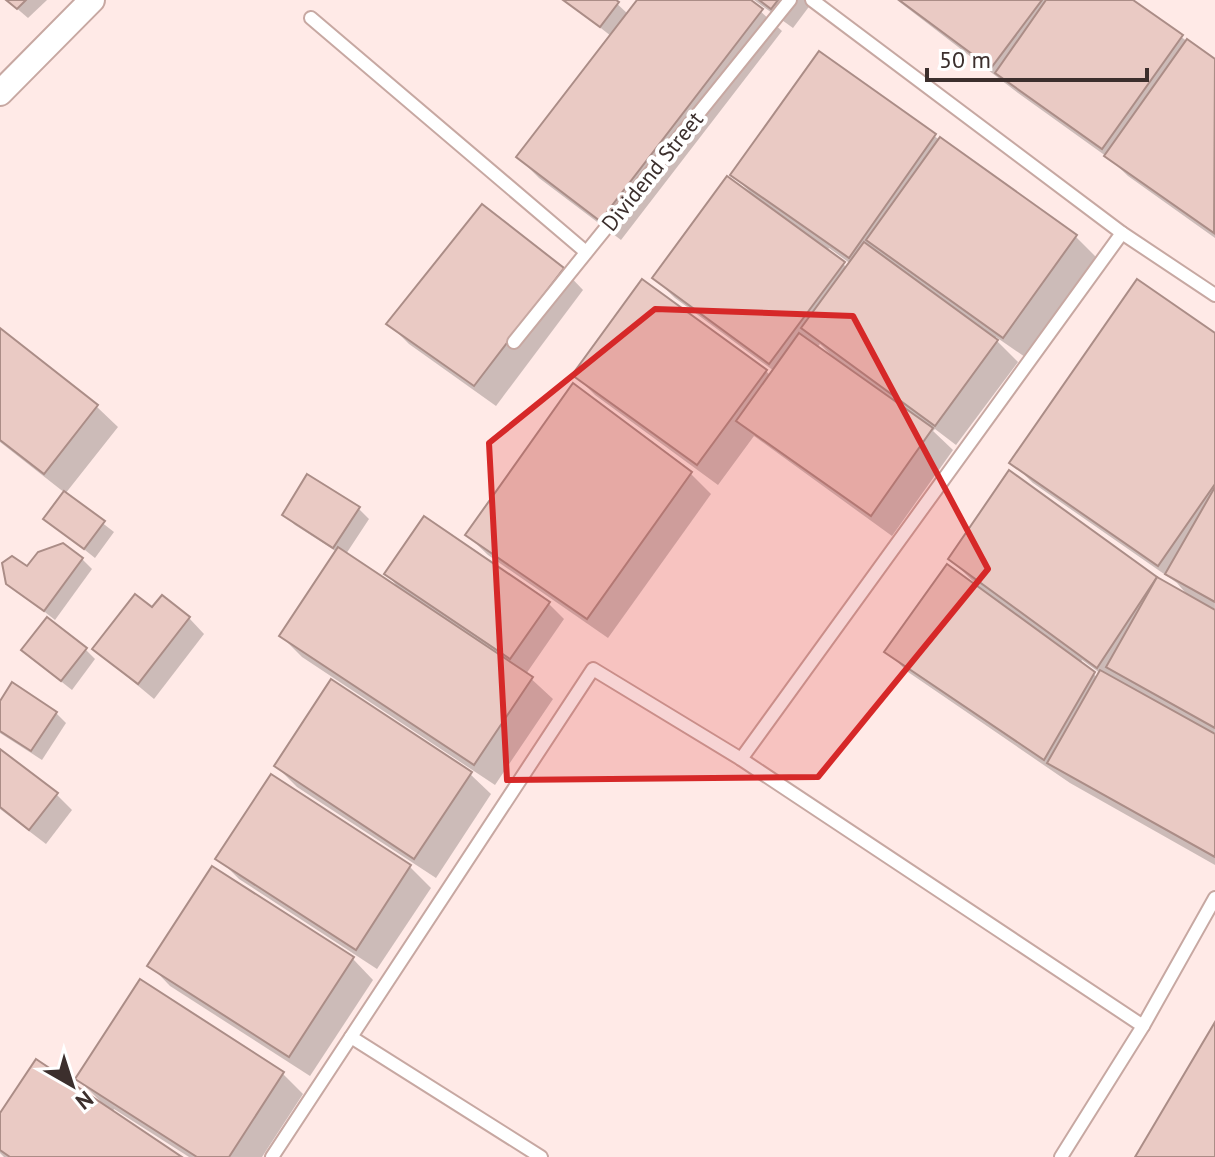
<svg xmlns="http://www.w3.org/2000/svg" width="1215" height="1157" font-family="'PT Sans',sans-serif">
<rect width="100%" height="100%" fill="#ffeae7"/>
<!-- shadow -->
<g fill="#0003" fill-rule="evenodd">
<path d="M7,0H47L28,18Z"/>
<path d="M565,0H613L628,14L639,0H748L782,31L621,240L539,178L518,157L611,36Z"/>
<path d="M754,0H814L793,28Z"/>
<path d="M897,0H1129L1215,61V238L1128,176L1110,159L1018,93Z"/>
<path d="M819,54L1076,237L1096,257L1025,357L996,337L995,339L1018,362L956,445L935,429L933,431L953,450L892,536L754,436L718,485L595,395L575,375L766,371L771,376L774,371L675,298L654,278L751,193L733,175ZM829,248L851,264L848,268L826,252ZM820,344L832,356L830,357L817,348Z"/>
<path d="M563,269L583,290L496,406L409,344L389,324Z"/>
<path d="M0,330L97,407L118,427L65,494L114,532L95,558L46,519L65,493L0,442Z"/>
<path d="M1215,335V865L1070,783L908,672L887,652L975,583L950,559L1009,472L1156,579L1190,598L1177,583L1033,483L1012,463ZM1082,660L1100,673L1098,678L1080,663Z"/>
<path d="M691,474L711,494L608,638L488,555L467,535Z"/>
<path d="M359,509L369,519L346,554L401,591L387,574L548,603L564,619L526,674L553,699L495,785L302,657L281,636L337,552L295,525L284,515Z"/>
<path d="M82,559L92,569L55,620L8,583L28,569Z"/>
<path d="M153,610L189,618L204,634L154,699L94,649Z"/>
<path d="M85,649L95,659L72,690L34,660Z"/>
<path d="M0,704L56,713L66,723L42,760L0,733Z"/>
<path d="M0,751L56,794L72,810L46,844L0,809Z"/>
<path d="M276,766L470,774L491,794L436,878L297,787Z"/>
<path d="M272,777L410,867L431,888L377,969L239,879L218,858Z"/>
<path d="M353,959L373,980L310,1076L170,986L150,965Z"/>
<path d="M282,1073L303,1094L262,1157H189L114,1109L112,1113L178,1157H4L0,1153V1117L103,1104L78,1079Z"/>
</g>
<!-- building -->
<g fill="#eacac4" stroke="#ab8d87" stroke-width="2">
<path d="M6,0H26L17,9Z"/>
<path d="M563,0H616L619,2L600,27Z"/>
<path d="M637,0H751L763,9L600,221L516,157Z"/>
<path d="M759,0H778L771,9Z"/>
<path d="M899,0H1042L991,68Z"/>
<path d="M1046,0H1133L1183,35L1102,149L995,73Z"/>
<path d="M1187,39L1215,59L1214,233L1104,156Z"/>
<path d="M819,51L936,134L849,258L730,175Z"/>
<path d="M940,137L1077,235L1003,338L866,240Z"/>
<path d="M727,176L845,262L769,364L652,278Z"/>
<path d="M482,204L564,268L474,386L386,324Z"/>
<path d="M864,242L998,340L935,426L801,328Z"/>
<path d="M642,279L767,370L697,465L572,375Z"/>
<path d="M1137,279L1215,333V484L1158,566L1009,463Z"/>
<path d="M0,328L98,405L44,474L0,440Z"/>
<path d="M799,333L933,428L871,516L736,421Z"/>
<path d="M573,383L692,472L587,619L465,535Z"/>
<path d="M1009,470L1157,577L1097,668L948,559Z"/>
<path d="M307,474L360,507L333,548L282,515Z"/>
<path d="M1215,487V602L1165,574Z"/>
<path d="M64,491L105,521L84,549L43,519Z"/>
<path d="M424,516L550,602L510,659L384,574Z"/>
<path d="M63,543L83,558L44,611L6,584L2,563L12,556L27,566L38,552Z"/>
<path d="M338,547L533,677L474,765L279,636Z"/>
<path d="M947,564L1095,672L1044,760L884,652Z"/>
<path d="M1157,577L1215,610V728L1106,667Z"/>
<path d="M135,594L152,607L162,595L190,617L138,684L92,649Z"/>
<path d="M47,617L87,648L61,681L21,650Z"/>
<path d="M1100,670L1215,734V857L1047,763Z"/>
<path d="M331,679L472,772L414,859L274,766Z"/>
<path d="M12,682L57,712L31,751L0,731V701Z"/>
<path d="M0,749L58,793L29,830L0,807Z"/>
<path d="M271,774L411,865L356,950L215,859Z"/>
<path d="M212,866L354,957L289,1057L147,966Z"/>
<path d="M140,979L284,1072L229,1157H197L75,1079Z"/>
<path d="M1215,1022V1157H1135Z"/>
<path d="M36,1059L182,1157H10L0,1150V1113Z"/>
</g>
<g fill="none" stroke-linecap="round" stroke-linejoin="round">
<defs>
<g id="lane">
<path d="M812,0L1122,233L1215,295"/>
<path d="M311,18L586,252"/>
<path d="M514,342L790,0"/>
<path d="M741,759L1122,233"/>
<path d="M351,1037L541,1157"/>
<path d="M272,1157L593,669L741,759L1143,1026"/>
<path d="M1061,1157L1143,1026L1215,898"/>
</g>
<path id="street" d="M0,93L92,0"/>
</defs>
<!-- lane casing -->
<use href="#lane" stroke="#c7a8a2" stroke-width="16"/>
<!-- street casing -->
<use href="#street" stroke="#c7a8a2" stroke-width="28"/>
<!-- lane -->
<use href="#lane" stroke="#fff" stroke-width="12"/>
<!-- street -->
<use href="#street" stroke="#fff" stroke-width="24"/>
</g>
<!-- marked area -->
<path fill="#d62828" fill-opacity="0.2" stroke="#d62828" stroke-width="6" stroke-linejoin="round" d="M655,309L853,316L988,569L818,777L507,780L489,443Z"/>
<g text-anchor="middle" stroke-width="8" stroke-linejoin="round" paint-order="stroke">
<!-- street labels -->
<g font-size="22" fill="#3c2f2d" stroke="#fff">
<text transform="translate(652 171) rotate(-51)" y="8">Dividend Street</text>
</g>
</g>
<!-- north arrow -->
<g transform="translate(72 1085) rotate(141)" stroke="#ffffff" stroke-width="6" paint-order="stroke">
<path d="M0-6L14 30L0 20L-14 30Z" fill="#3c2f2d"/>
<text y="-12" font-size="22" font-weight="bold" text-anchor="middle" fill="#3c2f2d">N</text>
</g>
<!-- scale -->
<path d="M927 68v12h220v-12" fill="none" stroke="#3c2f2d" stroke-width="4"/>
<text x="939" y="68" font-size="24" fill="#3c2f2d" stroke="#ffffff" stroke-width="6" paint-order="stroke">50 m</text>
</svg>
